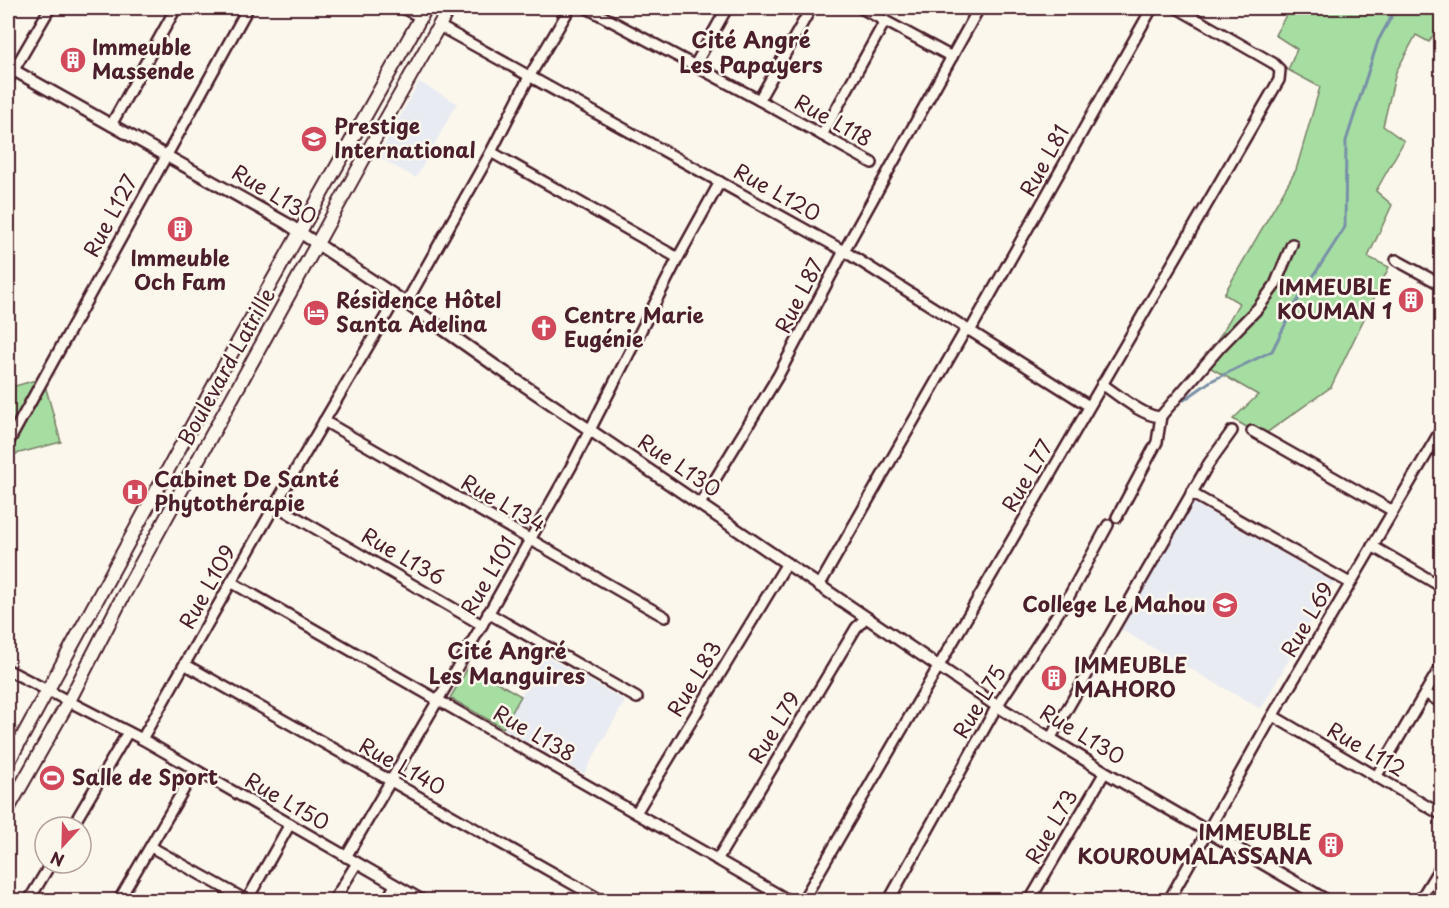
<svg xmlns="http://www.w3.org/2000/svg" width="1449" height="908" font-family="'Playpen Sans',sans-serif">
<rect width="100%" height="100%" fill="#fbf7ec"/>
<filter id="ink" filterUnits="userSpaceOnUse"><feTurbulence type="fractalNoise" baseFrequency=".0167" numOctaves="2"/><feDisplacementMap in="SourceGraphic" scale="12" xChannelSelector="R" yChannelSelector="G"/><feConvolveMatrix kernelMatrix="1 2 1 2 8 2 1 2 1" color-interpolation-filters="sRGB"/></filter>
<g filter="url(#ink)">
<!-- built -->
<g fill="#e8ebf2">
<path d="M419,82L457,103L416,178L378,157Z"/>
<path d="M1190,501L1333,582L1261,709L1118,628Z"/>
<path d="M544,655L625,701L584,774L503,728Z"/>
</g>
<!-- green -->
<g fill="#a6dea2" stroke="#787e66" stroke-width="1.5">
<path d="M1290,8H1441V22L1429,42L1416,35L1396,72L1383,126L1404,141L1376,191L1392,205L1368,257L1389,267L1331,387L1262,436L1233,419L1258,395L1204,364L1239,303L1224,294L1296,170L1320,87L1288,70L1297,49L1275,35Z"/>
<path d="M43,378L61,442L8,456V388Z"/>
<path d="M469,666L521,696L503,728L450,698Z"/>
</g>
<g fill="none" stroke-linecap="round" stroke-linejoin="round">
<!-- stream -->
<path stroke="#7890a7" stroke-width="3" d="M1184,400L1211,381L1272,351L1296,303L1345,227L1346,141L1378,41L1396,8"/>
<defs>
<g id="minor">
<path d="M403,8L420,17"/>
<path d="M587,8L759,100L872,163"/>
<path d="M861,8L952,57"/>
<path d="M439,26L844,251L1089,406"/>
<path d="M695,65L727,8"/>
<path d="M8,80L50,8"/>
<path d="M759,100L811,8"/>
<path d="M111,125L176,8"/>
<path d="M822,135L885,21"/>
<path d="M491,152L678,258L720,182"/>
<path d="M1396,260L1442,285"/>
<path d="M406,303L491,152L529,77L570,8"/>
<path d="M970,331L1152,8"/>
<path d="M1102,384C1114,392 1147,420 1161,416L1221,346L1258,308L1275,285L1292,244"/>
<path d="M324,421L665,617"/>
<path d="M1252,431L1393,511"/>
<path d="M8,443L248,8"/>
<path d="M1191,493L1350,583"/>
<path d="M700,504L778,376L844,251L979,8"/>
<path d="M275,505L482,625"/>
<path d="M1117,517L1157,442L1161,416"/>
<path d="M1372,546L1442,587"/>
<path d="M231,582L788,900"/>
<path d="M819,586L966,329"/>
<path d="M488,613L637,698"/>
<path d="M186,665L601,900"/>
<path d="M8,670L142,739L422,900"/>
<path d="M1425,693L1442,703"/>
<path d="M1273,716L1442,815"/>
<path d="M142,739L275,505L397,297"/>
<path d="M1050,739L1209,463L1232,431"/>
<path d="M1376,777L1442,664"/>
<path d="M636,813L787,563"/>
<path d="M72,827L128,732"/>
<path d="M151,847L246,900"/>
<path d="M346,857L482,625L571,467L678,258"/>
<path d="M717,860L856,628L866,617"/>
<path d="M29,900L51,863"/>
<path d="M119,900L195,770"/>
<path d="M247,900L290,824"/>
<path d="M334,900L357,863"/>
<path d="M387,900L395,885"/>
<path d="M803,900L1279,80L1280,70L1273,63L1177,8"/>
<path d="M889,900L997,706L1068,598L1108,525"/>
<path d="M1030,900L1105,772"/>
<path d="M1169,900L1270,720L1442,428"/>
<path d="M1420,900L1442,864"/>
</g>
<path id="tertiary" d="M8,67L286,223L406,303L494,365L997,706L1105,772L1326,900"/>
<g id="secondary">
<path d="M8,763L225,365L426,8"/>
<path d="M8,809L69,701L122,598L368,151L449,8"/>
</g>
</defs>
<!-- minor casing -->
<use href="#minor" stroke="#4a1f2b" stroke-width="14"/>
<!-- tertiary casing -->
<use href="#tertiary" stroke="#4a1f2b" stroke-width="15"/>
<!-- secondary casing -->
<use href="#secondary" stroke="#4a1f2b" stroke-width="16"/>
<!-- minor -->
<use href="#minor" stroke="#fbf7ec" stroke-width="9"/>
<!-- tertiary -->
<use href="#tertiary" stroke="#fbf7ec" stroke-width="10"/>
<!-- secondary -->
<use href="#secondary" stroke="#fbf7ec" stroke-width="12"/>
</g>
</g>
<!-- icons -->
<defs>
<symbol id="building-disc" viewBox="-11 -11 22 22"><circle r="9.5" fill="#d1495b" stroke="#fbf7ec"/><path d="M-4-6H4V6H1V3H-1V6H-4ZM-2.5-4.3h1.7v1.8h-1.7ZM.8-4.3h1.7v1.8H.8ZM-2.5-1h1.7V.8h-1.7ZM.8-1h1.7V.8H.8Z" fill="#fff"/></symbol>
<symbol id="university-disc" viewBox="-11 -11 22 22"><circle r="9.5" fill="#d1495b" stroke="#fbf7ec"/><path d="M0-5L7-2L0 1L-7-2ZM-4 1L0 2.5L4 1V4Q0 6-4 4Z" fill="#fff"/></symbol>
<symbol id="hotel-disc" viewBox="-11 -11 22 22"><circle r="9.5" fill="#d1495b" stroke="#fbf7ec"/><path d="M-6-4.5h1.5V1H6V5H4.5V3h-9V5H-6ZM-4 0a1.8 1.8 0 1 1 3.6 0ZM.5 0V-2.5h3Q6-2.5 6 0Z" fill="#fff"/></symbol>
<symbol id="church-disc" viewBox="-11 -11 22 22"><circle r="9.5" fill="#d1495b" stroke="#fbf7ec"/><path d="M-1.2-6h2.4v3.5h3.3v2.4h-3.3V6h-2.4V-.1h-3.3v-2.4h3.3Z" fill="#fff"/></symbol>
<symbol id="hospital-disc" viewBox="-11 -11 22 22"><circle r="9.5" fill="#d1495b" stroke="#fbf7ec"/><path d="M-5-5h3v3.5h4V-5h3V5h-3V1.5h-4V5h-3Z" fill="#fff"/></symbol>
<symbol id="school-disc" viewBox="-11 -11 22 22"><circle r="9.5" fill="#d1495b" stroke="#fbf7ec"/><path d="M0-5L7-2L0 1L-7-2ZM-4 1L0 2.5L4 1V4Q0 6-4 4Z" fill="#fff"/></symbol>
<symbol id="stadium-disc" viewBox="-11 -11 22 22"><circle r="9.5" fill="#d1495b" stroke="#fbf7ec"/><path d="M0-5a6.5 5 0 1 0 0 10a6.5 5 0 1 0 0-10ZM-3.5-1.8h7v3.6h-7Z" fill="#fff"/></symbol>
</defs>
<g fill-rule="evenodd">
<use href="#building-disc" x="58" y="45" width="30" height="30"/>
<use href="#university-disc" x="299" y="124" width="30" height="30"/>
<use href="#building-disc" x="165" y="214" width="30" height="30"/>
<use href="#building-disc" x="1396" y="285" width="30" height="30"/>
<use href="#hotel-disc" x="301" y="298" width="30" height="30"/>
<use href="#church-disc" x="529" y="313" width="30" height="30"/>
<use href="#hospital-disc" x="120" y="477" width="30" height="30"/>
<use href="#school-disc" x="1210" y="590" width="30" height="30"/>
<use href="#building-disc" x="1039" y="663" width="30" height="30"/>
<use href="#stadium-disc" x="37" y="763" width="30" height="30"/>
<use href="#building-disc" x="1316" y="830" width="30" height="30"/>
</g>
<g text-anchor="middle" stroke-width="5" stroke-linejoin="round" paint-order="stroke">
<!-- poi labels -->
<g font-size="21" font-weight="bold" fill="#4a1f2b" stroke="#fbf7ec" text-anchor="start">
<text x="92" y="55">Immeuble<tspan x="92" dy="24">Massende</tspan></text>
<text x="334" y="134">Prestige<tspan x="334" dy="24">International</tspan></text>
<text x="180" y="266" text-anchor="middle">Immeuble<tspan x="180" dy="24">Och Fam</tspan></text>
<text x="1392" y="295" text-anchor="end">IMMEUBLE<tspan x="1392" dy="24">KOUMAN 1</tspan></text>
<text x="336" y="308">Résidence Hôtel<tspan x="336" dy="24">Santa Adelina</tspan></text>
<text x="564" y="323">Centre Marie<tspan x="564" dy="24">Eugénie</tspan></text>
<text x="154" y="487">Cabinet De Santé<tspan x="154" dy="24">Phytothérapie</tspan></text>
<text x="1206" y="612" text-anchor="end">College Le Mahou</text>
<text x="1074" y="673">IMMEUBLE<tspan x="1074" dy="24">MAHORO</tspan></text>
<text x="72" y="785">Salle de Sport</text>
<text x="1312" y="840" text-anchor="end">IMMEUBLE<tspan x="1312" dy="24">KOUROUMALASSANA</tspan></text>
</g>
<!-- street labels -->
<g font-size="21" fill="#4a1f2b" stroke="#fbf7ec">
<text transform="translate(833 121) rotate(29)" y="7">Rue L118</text>
<text transform="translate(1045 161) rotate(-61)" y="7">Rue L81</text>
<text transform="translate(777 193) rotate(29)" y="7">Rue L120</text>
<text transform="translate(274 195) rotate(31)" y="7">Rue L130</text>
<text transform="translate(111 216) rotate(-62)" y="7">Rue L127</text>
<text transform="translate(800 296) rotate(-63)" y="7">Rue L87</text>
<text transform="translate(227 367) rotate(-61)" y="7">Boulevard Latrille</text>
<text transform="translate(679 466) rotate(34)" y="7">Rue L130</text>
<text transform="translate(1028 476) rotate(-60)" y="7">Rue L77</text>
<text transform="translate(503 504) rotate(30)" y="7">Rue L134</text>
<text transform="translate(403 557) rotate(30)" y="7">Rue L136</text>
<text transform="translate(489 576) rotate(-60)" y="7">Rue L101</text>
<text transform="translate(208 587) rotate(-61)" y="7">Rue L109</text>
<text transform="translate(1308 620) rotate(-60)" y="7">Rue L69</text>
<text transform="translate(695 679) rotate(-59)" y="7">Rue L83</text>
<text transform="translate(980 702) rotate(-59)" y="7">Rue L75</text>
<text transform="translate(775 728) rotate(-59)" y="7">Rue L79</text>
<text transform="translate(534 734) rotate(30)" y="7">Rue L138</text>
<text transform="translate(1082 735) rotate(31)" y="7">Rue L130</text>
<text transform="translate(1366 750) rotate(30)" y="7">Rue L112</text>
<text transform="translate(402 767) rotate(29)" y="7">Rue L140</text>
<text transform="translate(287 802) rotate(30)" y="7">Rue L150</text>
<text transform="translate(1052 827) rotate(-60)" y="7">Rue L73</text>
</g>
<!-- neighbourhood labels -->
<g font-size="22" font-weight="bold" fill="#4a1f2b" stroke="#fbf7ec">
<text x="751" y="48">Cité Angré<tspan x="751" dy="25">Les Papayers</tspan></text>
<text x="507" y="659">Cité Angré<tspan x="507" dy="25">Les Manguires</tspan></text>
</g>
</g>
<!-- margin -->
<rect width="1449" height="908" fill="none" stroke="#fbf7ec" stroke-width="30"/>
<rect x="15" y="15" width="1419" height="878" fill="none" stroke="#4a1f2b" stroke-width="2" filter="url(#ink)"/>
<!-- north arrow -->
<g transform="translate(63 845) rotate(202)"><circle r="28" fill="#fbf7ec" stroke="#b4a19f" stroke-width="1.5"/>
<path d="M0-4.5L10 22L0 15L-10 22Z" fill="#d1495b"/>
<text y="-9" font-size="16" font-weight="bold" text-anchor="middle" fill="#4a1f2b">N</text>
</g>
</svg>
